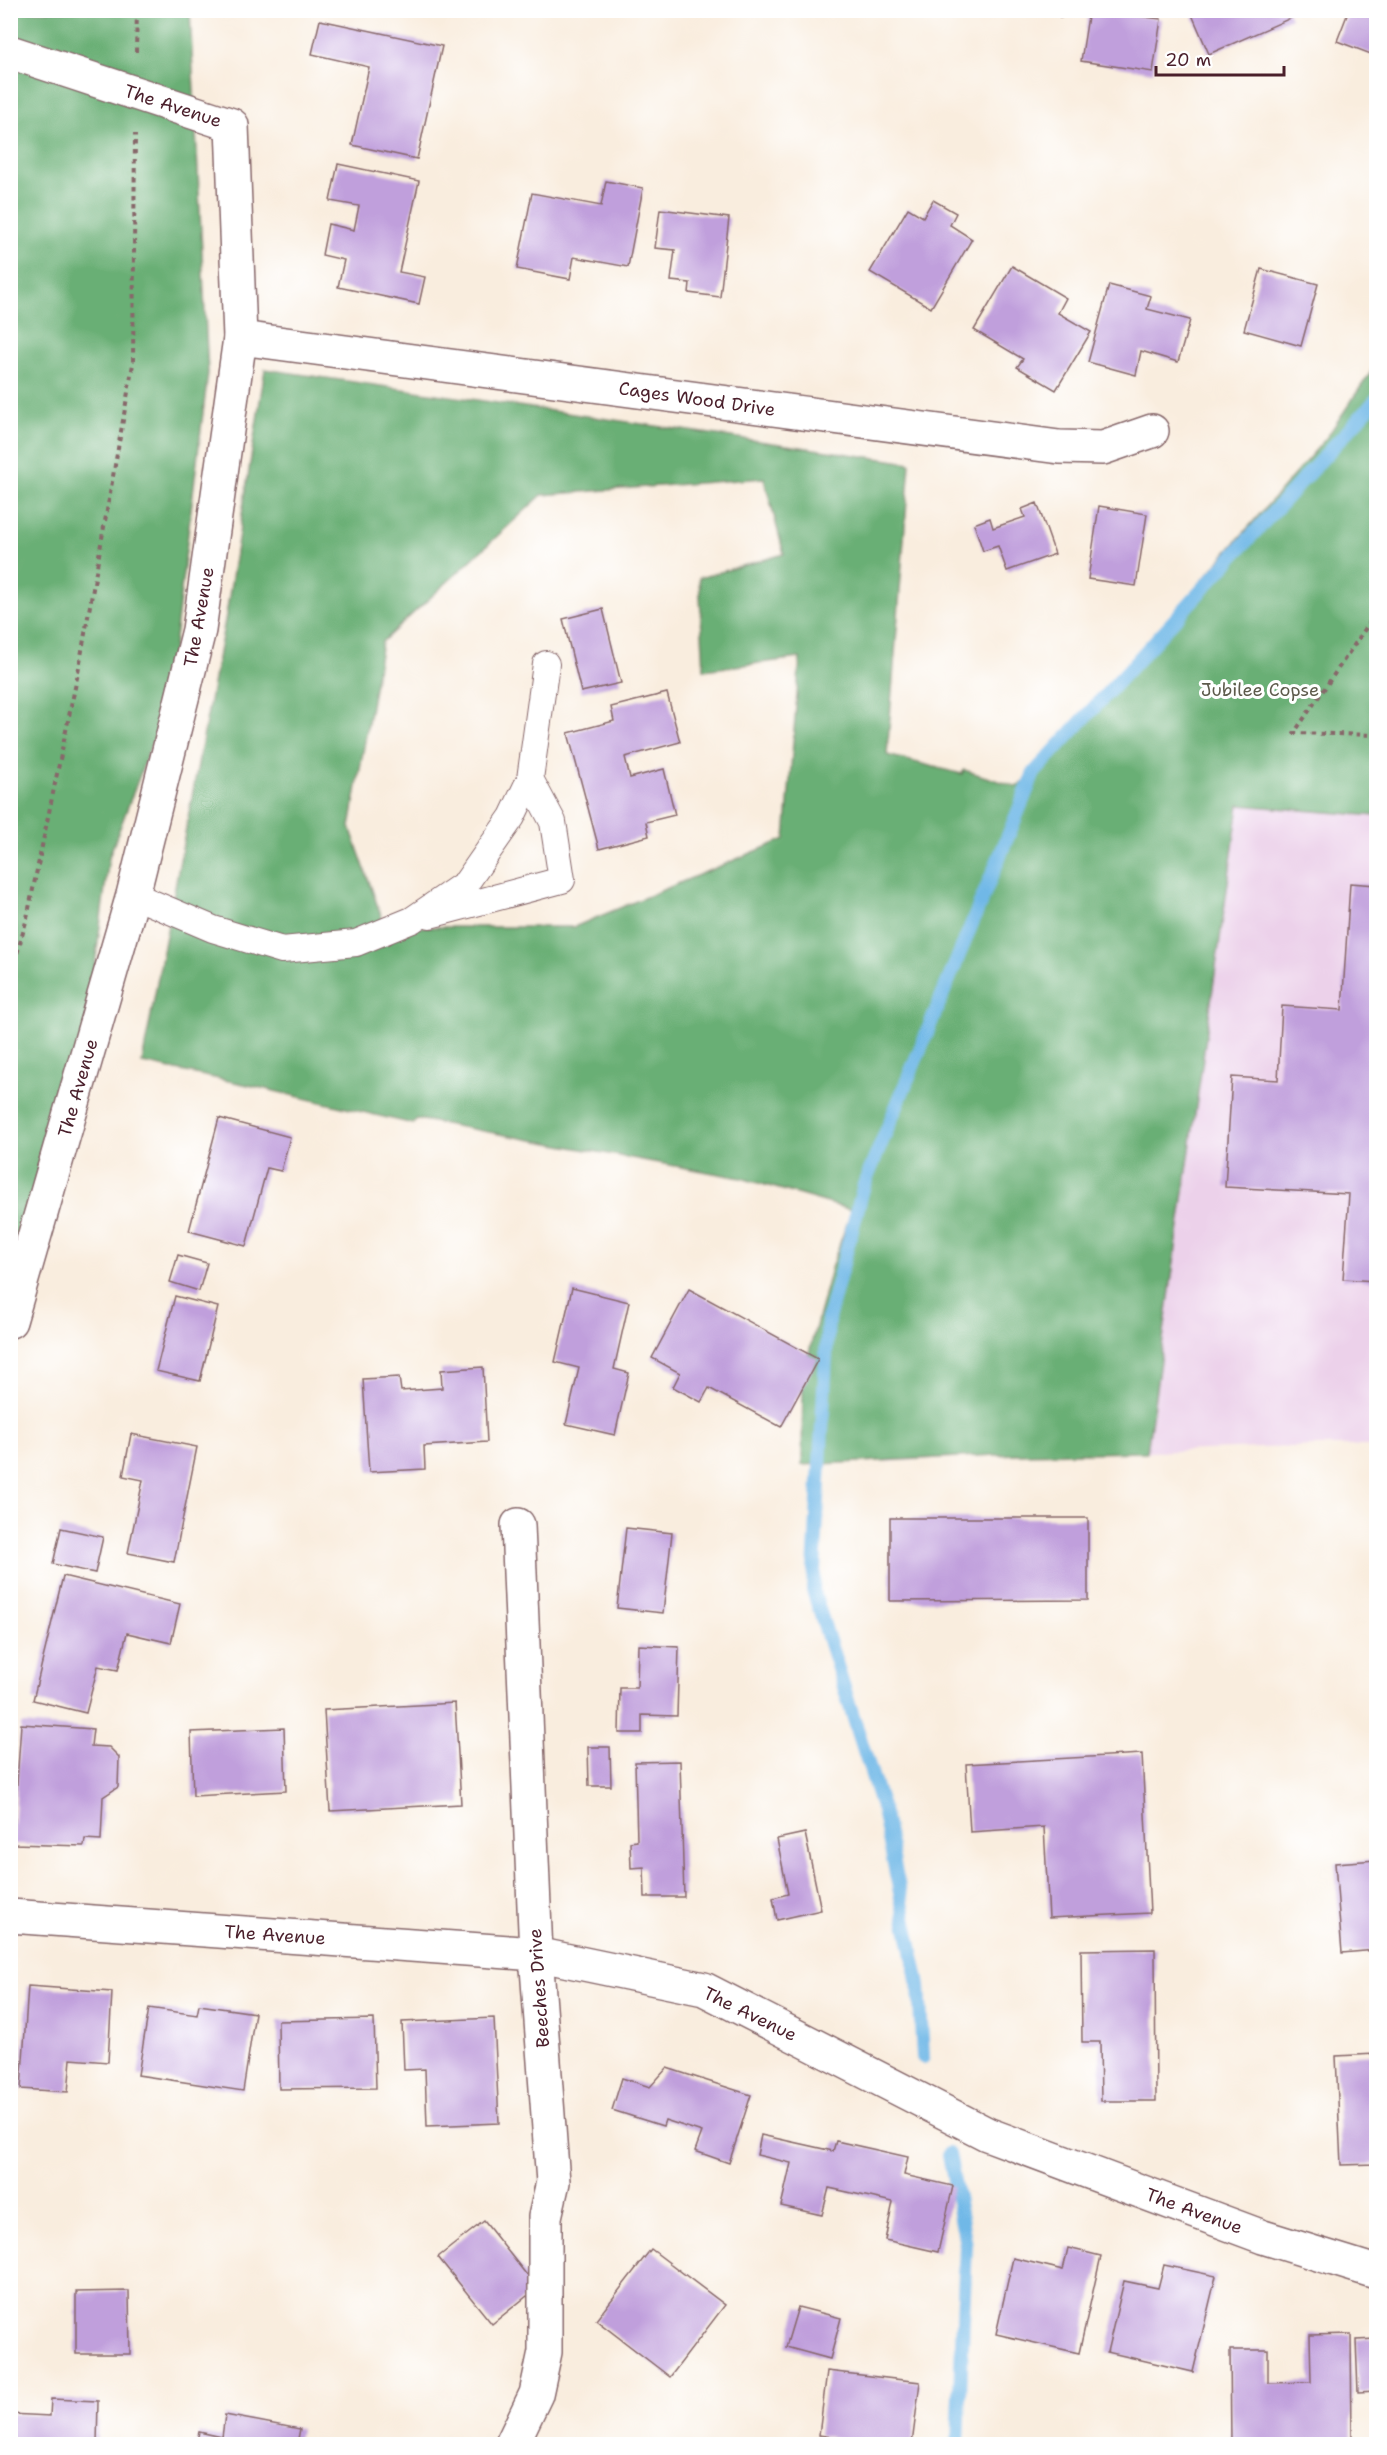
<svg xmlns="http://www.w3.org/2000/svg" width="1387" height="2455" font-family="'Shantell Sans',sans-serif">
<rect width="100%" height="100%" fill="#fff"/>
<filter id="ink" filterUnits="userSpaceOnUse"><feTurbulence type="fractalNoise" baseFrequency=".0167" numOctaves="2"/><feDisplacementMap in="SourceGraphic" scale="12" xChannelSelector="R" yChannelSelector="G"/><feConvolveMatrix kernelMatrix="1 2 1 2 8 2 1 2 1" color-interpolation-filters="sRGB"/></filter>
<filter id="wash" filterUnits="userSpaceOnUse"><feTurbulence type="fractalNoise" baseFrequency=".008" numOctaves="4" result="noise"/><feDisplacementMap in="SourceGraphic" scale="24" xChannelSelector="R" yChannelSelector="G"/><feGaussianBlur stdDeviation="1.35" result="paint"/><feColorMatrix in="noise" values="0 0 0 0 0 0 0 0 0 0 0 0 0 0 0 0 0 1.4 0 .05"/><feComposite in="paint" operator="in"/></filter>
<g filter="url(#wash)">
<rect width="100%" height="100%" fill="#f9edde"/>
<!-- built -->
<path fill="#ecd1ea" d="M1239,804L1376,816V1446H1317L1147,1452L1016,1454L885,1462Z"/>
<!-- forest -->
<g fill="#69af74" stroke="#5a6750" stroke-width="1.5" fill-rule="evenodd">
<path d="M11,11H190L208,373L167,703L109,857L83,1057L11,1273Z"/>
<path d="M1376,364V816L1239,805L1147,1452L1016,1454L802,1465L803,1375L832,1265L852,1210L741,1178L417,1119L413,1124L253,1086L142,1063L226,615L265,369L910,463L887,755L962,774L964,770L1018,787L1099,699L1327,437ZM764,478L784,554L699,578L704,670L800,658L785,839L574,927H385L350,827L382,642L542,495Z"/>
</g>
<g fill="none" stroke-linecap="round" stroke-linejoin="round">
<!-- stream -->
<g stroke="#6fb8e7" stroke-width="14">
<path d="M923,2057L919,1985L883,1810L813,1590L828,1319L864,1185L1034,773L1376,400"/>
<path d="M949,2154L966,2245L958,2444"/>
</g>
</g>
<g id="blocks">
<!-- building -->
<g fill="#c09fdc">
<path d="M1050,10H1066L1061,18Z"/>
<path d="M1089,10H1130V15L1161,19L1153,72L1081,61Z"/>
<path d="M1190,10H1287L1291,18L1209,54Z"/>
<path d="M1349,10H1376V56L1337,41Z"/>
<path d="M320,20L442,46L417,159L352,145L369,67L312,54Z"/>
<path d="M338,164L419,181L399,272L425,277L419,304L338,287L344,260L322,255L328,224L354,230L359,206L330,201Z"/>
<path d="M606,181L643,188L628,267L574,257L570,279L517,269L532,193L601,206Z"/>
<path d="M933,200L956,213L950,225L972,239L931,308L870,272L908,208L923,217Z"/>
<path d="M660,209L729,218L720,297L689,293L690,283L671,281L675,250L655,248Z"/>
<path d="M1012,266L1066,298L1058,313L1091,332L1056,390L1017,367L1023,359L974,330Z"/>
<path d="M1261,269L1318,284L1301,346L1244,330Z"/>
<path d="M1109,285L1151,296L1147,309L1190,320L1178,362L1141,351L1136,375L1088,362Z"/>
<path d="M1037,503L1055,554L1007,571L998,546L983,551L974,524L990,518L993,528L1025,517L1022,509Z"/>
<path d="M1099,506L1147,514L1136,586L1088,579Z"/>
<path d="M603,609L621,683L581,692L563,619Z"/>
<path d="M667,693L680,742L625,757L630,778L664,769L675,815L646,822L649,836L599,849L568,733L614,721L611,707Z"/>
<path d="M1350,883L1376,885V1281L1343,1279L1349,1194L1225,1187L1232,1077L1278,1080L1282,1006L1342,1010Z"/>
<path d="M219,1118L290,1137L281,1171L267,1168L246,1246L189,1231Z"/>
<path d="M178,1255L207,1263L199,1291L170,1282Z"/>
<path d="M572,1288L629,1302L614,1369L629,1373L615,1435L566,1424L579,1368L555,1362Z"/>
<path d="M689,1289L818,1359L781,1427L709,1388L701,1402L673,1387L680,1373L652,1358Z"/>
<path d="M175,1296L218,1307L200,1381L156,1371Z"/>
<path d="M483,1367L487,1442L424,1446L425,1469L369,1472L363,1379L399,1377L401,1391L442,1388L441,1370Z"/>
<path d="M131,1434L197,1447L174,1562L128,1553L143,1480L123,1476Z"/>
<path d="M890,1518H1088V1600L890,1601Z"/>
<path d="M61,1528L103,1537L95,1573L53,1564Z"/>
<path d="M626,1528L672,1533L663,1613L617,1608Z"/>
<path d="M63,1576L180,1604L171,1643L127,1633L118,1670L98,1666L86,1713L33,1700Z"/>
<path d="M638,1645L679,1647L677,1716L642,1715V1733H619L620,1688H637Z"/>
<path d="M455,1703L461,1804L330,1811L324,1710Z"/>
<path d="M21,1724L93,1729L91,1746L109,1747L119,1757L118,1787L103,1797L101,1840L85,1839L84,1846L13,1844Z"/>
<path d="M284,1728L286,1791L193,1796L191,1732Z"/>
<path d="M588,1747H610L611,1786H589Z"/>
<path d="M1142,1754L1150,1913L1049,1918L1044,1827L970,1832L966,1764Z"/>
<path d="M680,1761L684,1897H645L644,1867L631,1868L630,1842L637,1841L635,1762Z"/>
<path d="M805,1833L821,1910L777,1920L773,1898L788,1894L777,1839Z"/>
<path d="M1376,1860V1950L1342,1953L1335,1863Z"/>
<path d="M1155,1949L1156,2101H1101L1100,2042H1082L1081,1950Z"/>
<path d="M28,1986L112,1992L108,2062L71,2059L68,2092L21,2089Z"/>
<path d="M199,2005L255,2013L243,2091L138,2075L149,2008L197,2015Z"/>
<path d="M494,2018L499,2123L427,2126L425,2069L404,2070L402,2022Z"/>
<path d="M374,2019L376,2088L279,2089L278,2021Z"/>
<path d="M1376,2054V2164L1341,2165L1336,2056Z"/>
<path d="M667,2068L751,2095L729,2163L695,2151L702,2132L665,2120L663,2126L612,2110L622,2078L650,2087Z"/>
<path d="M761,2135L833,2151L836,2141L908,2157L904,2175L953,2186L938,2252L885,2240L893,2202L829,2188L822,2215L781,2206L791,2163L757,2155Z"/>
<path d="M484,2221L537,2288L492,2324L438,2257Z"/>
<path d="M1068,2248L1101,2256L1079,2353L996,2334L1013,2258L1063,2270Z"/>
<path d="M651,2249L725,2305L670,2377L596,2320Z"/>
<path d="M1164,2265L1216,2276L1193,2372L1107,2352L1124,2281L1158,2288Z"/>
<path d="M129,2291L130,2354H76V2292Z"/>
<path d="M798,2307L841,2318L830,2359L786,2347Z"/>
<path d="M1351,2334L1352,2444H1231L1230,2350H1268V2383L1311,2382L1310,2335Z"/>
<path d="M1376,2339V2391L1358,2392L1356,2340Z"/>
<path d="M827,2371L920,2382L912,2444H877L819,2435Z"/>
<path d="M51,2399L98,2401L97,2444H10V2414L50,2416Z"/>
<path d="M225,2415L300,2429L297,2444H196L199,2432L222,2437Z"/>
</g>
</g>
</g>
<g filter="url(#ink)">
<use href="#blocks" fill-opacity="0" stroke="#87676a" stroke-width="1.5"/>
<g fill="none" stroke-linecap="round" stroke-linejoin="round">
<defs>
<g id="service">
<path d="M133,895L213,929L282,950L356,943L412,920L466,883L512,817L530,779L546,664"/>
<path d="M430,915L562,880L553,822L530,779"/>
</g>
<g id="minor">
<path d="M10,52L232,125L240,338L199,630L133,895L10,1321"/>
<path d="M240,338L1059,447L1103,448L1152,431"/>
<path d="M10,1916L536,1954L704,1989L987,2134L1263,2237L1376,2272"/>
<path d="M512,2444L536,2394L545,2352V2217L553,2182L536,1954L518,1525"/>
</g>
</defs>
<!-- service casing -->
<use href="#service" stroke="#87676a" stroke-width="28"/>
<!-- minor casing -->
<use href="#minor" stroke="#87676a" stroke-width="36"/>
<!-- path -->
<g stroke="#87676a" stroke-width="4" stroke-dasharray="4.5 4.5" stroke-linecap="butt">
<path d="M136,52L137,10"/>
<path d="M1376,613L1294,733L1376,735"/>
<path d="M10,979L27,918L78,673L133,364L135,134"/>
</g>
<!-- service -->
<use href="#service" stroke="#fff" stroke-width="26"/>
<!-- minor -->
<use href="#minor" stroke="#fff" stroke-width="33"/>
</g>
</g>
<g text-anchor="middle" stroke-width="6" stroke-linejoin="round" paint-order="stroke">
<!-- street labels -->
<g font-size="18" fill="#4a1f2b" stroke="#fff">
<text transform="translate(173 106) rotate(18)" y="6">The Avenue</text>
<text transform="translate(697 399) rotate(8)" y="6">Cages Wood Drive</text>
<text transform="translate(199 617) rotate(-80)" y="6">The Avenue</text>
<text transform="translate(78 1088) rotate(-74)" y="6">The Avenue</text>
<text transform="translate(275 1935) rotate(4)" y="6">The Avenue</text>
<text transform="translate(539 1988) rotate(-94)" y="6">Beeches Drive</text>
<text transform="translate(750 2014) rotate(26)" y="6">The Avenue</text>
<text transform="translate(1194 2211) rotate(20)" y="6">The Avenue</text>
</g>
<!-- park labels -->
<g font-size="18" fill="#5e5b4c" stroke="#fff">
<text x="1260" y="696">Jubilee Copse</text>
</g>
</g>
<!-- margin -->
<rect width="1387" height="2455" fill="none" stroke="#fff" stroke-width="36"/>
<!-- scale -->
<path d="M1156 66v9h128v-9" fill="none" stroke="#4a1f2b" stroke-width="3"/>
<text x="1165" y="66" font-size="18" fill="#4a1f2b" stroke="#ffffff" stroke-width="4.5" paint-order="stroke">20 m</text>
</svg>
